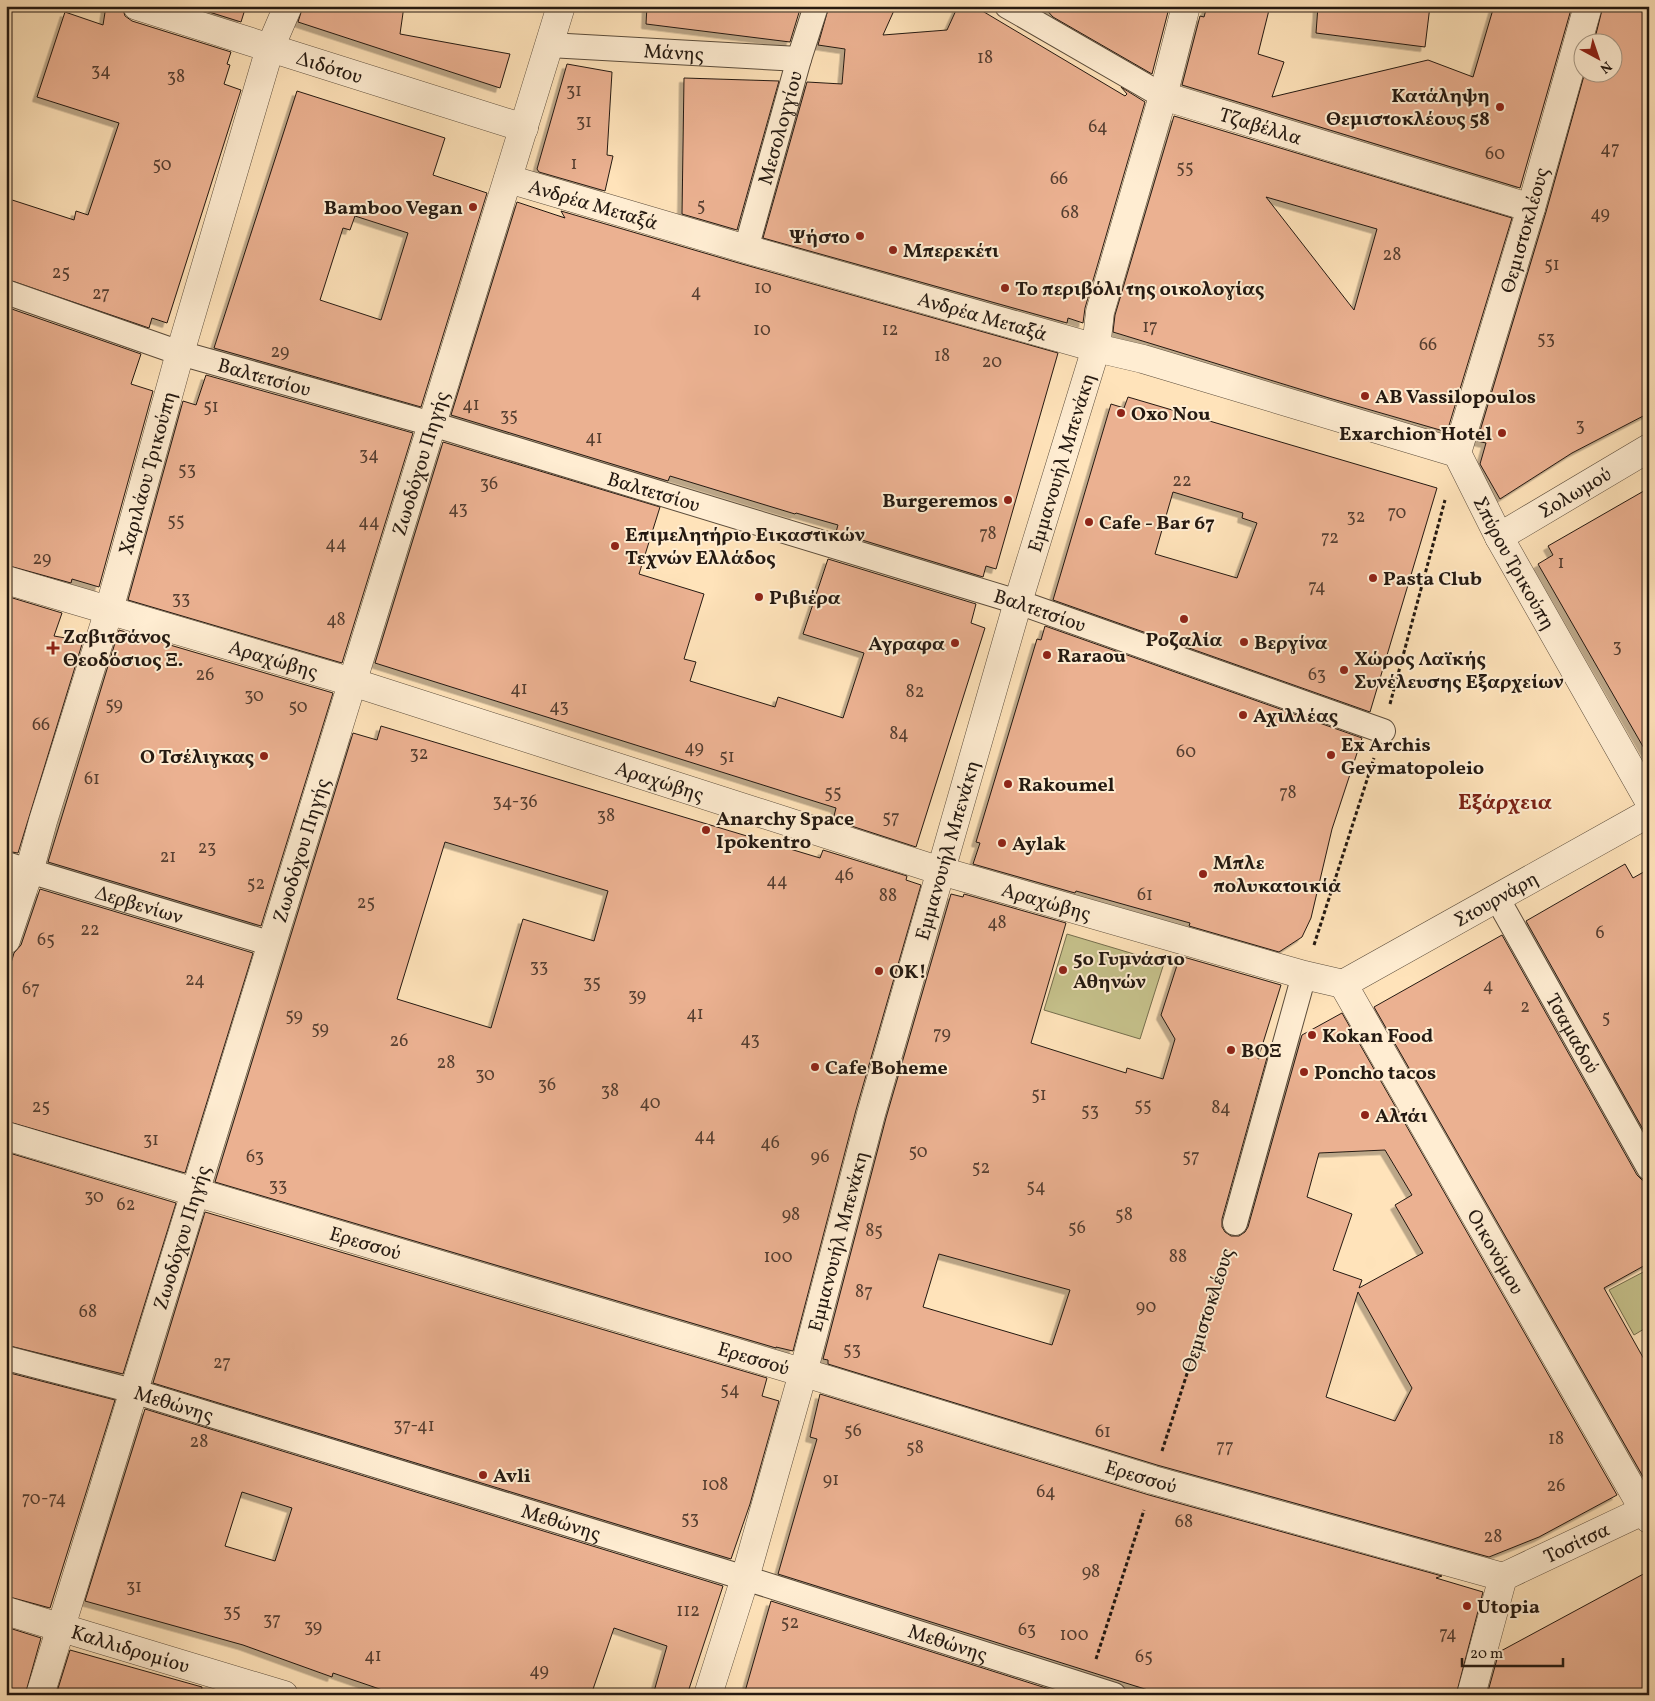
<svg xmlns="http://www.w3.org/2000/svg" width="1655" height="1701" font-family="Vollkorn,serif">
<defs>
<filter id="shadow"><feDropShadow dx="-4.5" dy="4.5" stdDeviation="0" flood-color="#0004"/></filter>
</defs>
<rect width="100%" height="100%" fill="#ffe3ba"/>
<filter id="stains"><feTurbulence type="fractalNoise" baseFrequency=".004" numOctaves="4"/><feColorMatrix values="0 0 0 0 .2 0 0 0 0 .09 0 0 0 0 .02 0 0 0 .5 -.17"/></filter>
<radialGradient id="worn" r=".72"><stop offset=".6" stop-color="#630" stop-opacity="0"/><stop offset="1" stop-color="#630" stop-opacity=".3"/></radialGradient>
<!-- green -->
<g fill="#c6c28c" stroke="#756e4e">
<path d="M1067,934L1164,963L1140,1039L1044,1010Z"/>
<path d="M1649,1269V1326L1634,1335L1609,1290Z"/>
</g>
<!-- building -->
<g fill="#ebb191" stroke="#241911" fill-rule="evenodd" filter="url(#shadow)">
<path d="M106,6H122L125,16L132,21L231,52L227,64L230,65L224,84L241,90L167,323L152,318L149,328L6,279V198L74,220L76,211L88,215L119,123L37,97L65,12L103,25Z"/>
<path d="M190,6H246L241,22Z"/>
<path d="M303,6H404L400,34L510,54L500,88L298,22Z"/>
<path d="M647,6H801L790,42L646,24Z"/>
<path d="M829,6H896L883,35L947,30L958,6H974L1125,96L1127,94L1121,87L1145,102L1085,308L1083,323L1068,318L1067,323L763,238L807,82L842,84L845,49L818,45Z"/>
<path d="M1043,6H1163L1169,8L1152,74L1053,17Z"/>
<path d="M1207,6H1270L1258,54L1284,62L1272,97L1428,60L1473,77L1494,6H1572L1520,188L1182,85L1200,16L1204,17Z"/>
<path d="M1318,6H1430L1425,47L1316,33Z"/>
<path d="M1603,6H1649V413L1572,453L1500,499L1480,464L1486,443L1477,441L1546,212L1585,72H1612V42H1594Z"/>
<path d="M567,64L612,72L607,155L613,156L605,191L539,172L537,169Z"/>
<path d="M684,78L779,81L737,230L682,214Z"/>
<path d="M297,91L445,138L433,175L487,193L421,407L214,348ZM355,216L408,233L381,320L320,300L343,228L350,230Z"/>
<path d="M1174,116L1512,218L1447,432L1329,398L1113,332L1115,315ZM1266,197L1377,229L1354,310Z"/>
<path d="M517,202L565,218L561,211L742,264L1058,353L996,569L986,566L983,577L836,532L838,525L796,513L795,514L670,476L668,481L451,415Z"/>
<path d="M6,307L141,354L131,384L153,391L99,587L72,579L71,583L6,565Z"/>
<path d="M206,375L413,433L342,663L128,600L183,401L196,405Z"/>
<path d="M1128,397L1437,488L1370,712L1053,600L1111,404L1124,408ZM1173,492L1243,513L1242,518L1257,523L1237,578L1155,554Z"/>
<path d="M443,442L660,507L639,574L704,594L684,659L696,662L690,681L775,707L778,697L843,718L864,653L803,634L828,559L976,604L971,623L985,628L916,847L833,820L836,808L375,663Z"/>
<path d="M1649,488V757L1538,564L1553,555L1548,546Z"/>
<path d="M6,596L62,613L54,636L83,641L18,853L6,851Z"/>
<path d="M1045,626L1362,738L1332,829L1311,918L1302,937L1279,952L1189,926L1190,923L1076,891L1075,893L973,864L980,843L976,842L1004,749L1037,639L1041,640Z"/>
<path d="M119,630L333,693L261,926L48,862Z"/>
<path d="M381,726L820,858L823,850L907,876L906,880L921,885L856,1110L793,1351L776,1347V1348L215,1182L353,733L377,740ZM445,842L608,891L594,941L523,919L491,1028L397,999Z"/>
<path d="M1625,864L1633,878L1649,869V1140L1526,921Z"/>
<path d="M40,889L253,953L185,1173L6,1121V980L14,953L21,945Z"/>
<path d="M951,894L963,897L964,894L1066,923L1031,1043L1126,1073L1127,1068L1163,1079L1175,1039L1161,1015L1180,956L1281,985L1258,1059L1268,1054L1222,1219V1227L1225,1232L1231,1236H1239L1245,1232L1248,1227L1302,1035L1342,1013L1617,1495L1539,1537L1489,1557L1157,1465L828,1364V1360L823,1359L886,1118ZM1385,1150L1412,1195L1395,1205L1423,1253L1359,1288L1362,1280L1333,1270L1352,1214L1307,1197L1319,1153ZM939,1254L1070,1290L1052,1345L923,1307ZM1358,1292L1412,1388L1395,1421L1326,1397Z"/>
<path d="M1502,935L1637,1175L1642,1180L1649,1182V1263L1604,1288L1649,1368V1478L1645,1480L1374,1007Z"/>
<path d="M6,1152L176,1203L123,1374L6,1345Z"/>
<path d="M205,1212L767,1378L762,1396L779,1401L750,1504L731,1559L153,1383Z"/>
<path d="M6,1372L115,1400L50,1608L6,1596Z"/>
<path d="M820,1394L1149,1495L1442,1576L1436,1578L1483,1592L1456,1695H1164L778,1574L817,1439L810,1437Z"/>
<path d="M145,1409L723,1586L687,1695H653L667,1646L614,1628L591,1695H397L333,1673L332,1677L243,1645L85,1601ZM242,1492L292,1508L275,1561L225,1546Z"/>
<path d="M1649,1571V1695H1487L1499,1652Z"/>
<path d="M771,1601L1068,1695H744Z"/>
<path d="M6,1627L41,1638L25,1695H6Z"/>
<path d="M70,1650L202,1687L201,1695H56Z"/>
</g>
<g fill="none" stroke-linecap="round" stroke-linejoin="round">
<defs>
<g id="pedestrian">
<path d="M1007,6L1163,96"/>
<path id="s1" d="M549,45L799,59"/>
<path id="s2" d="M746,249L799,59L816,6"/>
<path id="s3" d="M6,292L180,353L432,424L1018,602L1383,731"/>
<path id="s4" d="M6,864L272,944"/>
<path id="s5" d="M1497,898L1649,1168"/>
<path d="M1235,1223L1304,975"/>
<path id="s6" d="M6,1358L133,1391L745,1578L1114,1695"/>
</g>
<g id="minor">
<path id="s7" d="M137,6L524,128"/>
<path id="s8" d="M1163,96L1531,208"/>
<path id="s9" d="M508,179L746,249L1096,348L1143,359L1457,453"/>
<path id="s10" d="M1499,537L1649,448"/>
<path id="s11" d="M6,580L352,682L941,871L1304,975L1343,984"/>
<path id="s12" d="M1343,984L1649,1519"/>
<path id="s13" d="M1343,984L1649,813"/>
<path id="s14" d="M6,1136L818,1377L1153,1480L1503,1577"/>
<path id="s15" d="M1503,1577L1649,1508"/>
<path id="s16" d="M6,1611L284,1695"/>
<path id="s17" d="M40,1695L561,6"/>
<path id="s18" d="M708,1695L745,1578L803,1373L871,1114L1018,602L1096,348L1100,312L1163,96L1186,6"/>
<path d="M1471,1695L1503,1577"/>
</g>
<g id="tertiary">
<path id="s19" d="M1588,6L1531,208L1457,453L1499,537L1649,801"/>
<path id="s20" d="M6,940L29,872L43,821L109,610L180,353L270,48L288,6"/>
</g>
</defs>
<!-- pedestrian casing -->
<use href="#pedestrian" stroke="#5b4c3b" stroke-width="26"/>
<!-- minor casing -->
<use href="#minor" stroke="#5b4c3b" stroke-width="29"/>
<!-- tertiary casing -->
<use href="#tertiary" stroke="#5b4c3b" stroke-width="29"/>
<!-- path -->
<g stroke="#241911" stroke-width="3" stroke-dasharray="4 2.5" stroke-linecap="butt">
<path d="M1390,704L1445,500"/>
<path d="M1314,945L1374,758"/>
<path d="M1162,1451L1227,1250"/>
<path d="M1096,1659L1144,1510"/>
</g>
<!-- pedestrian -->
<use href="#pedestrian" stroke="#ffedd2" stroke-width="24"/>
<!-- minor -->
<use href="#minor" stroke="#ffedd2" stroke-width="28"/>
<!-- tertiary -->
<use href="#tertiary" stroke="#ffedd2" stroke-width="28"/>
</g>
<!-- markers -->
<g fill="#8f2418" stroke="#ffedd2" stroke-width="2">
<circle cx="1500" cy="107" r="5"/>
<circle cx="473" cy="207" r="5"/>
<circle cx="860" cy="236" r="5"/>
<circle cx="893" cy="250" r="5"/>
<circle cx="1005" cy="288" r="5"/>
<circle cx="1365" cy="396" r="5"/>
<circle cx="1121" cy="413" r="5"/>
<circle cx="1502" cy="433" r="5"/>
<circle cx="1008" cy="500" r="5"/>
<circle cx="1089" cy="522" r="5"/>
<circle cx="615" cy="546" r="5"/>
<circle cx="1373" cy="578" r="5"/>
<circle cx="759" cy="597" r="5"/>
<circle cx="1184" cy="619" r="5"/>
<circle cx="1244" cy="642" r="5"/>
<circle cx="955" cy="643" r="5"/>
<path d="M50.5 640.5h5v5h5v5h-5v5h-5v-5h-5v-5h5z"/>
<circle cx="1047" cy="655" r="5"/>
<circle cx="1344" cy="670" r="5"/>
<circle cx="1243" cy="715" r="5"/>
<circle cx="1331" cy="755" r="5"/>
<circle cx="264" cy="756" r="5"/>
<circle cx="1008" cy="784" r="5"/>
<circle cx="706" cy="830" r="5"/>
<circle cx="1002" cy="843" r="5"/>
<circle cx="1203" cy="874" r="5"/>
<circle cx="1063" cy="970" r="5"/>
<circle cx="879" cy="971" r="5"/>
<circle cx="1312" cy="1035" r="5"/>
<circle cx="1231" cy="1050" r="5"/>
<circle cx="815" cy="1067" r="5"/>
<circle cx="1304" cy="1072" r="5"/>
<circle cx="1365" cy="1115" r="5"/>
<circle cx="483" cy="1475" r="5"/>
<circle cx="1467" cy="1606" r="5"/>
</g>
<g text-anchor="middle" stroke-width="4" stroke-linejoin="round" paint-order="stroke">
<!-- number labels -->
<g font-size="18" fill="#563f31">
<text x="985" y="63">18</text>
<text x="101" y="76">34</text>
<text x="176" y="82">38</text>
<text x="574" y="96">31</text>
<text x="584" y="127">31</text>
<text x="1098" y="132">64</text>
<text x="1610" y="154">47</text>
<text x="1495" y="159">60</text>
<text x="574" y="169">1</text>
<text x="162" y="170">50</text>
<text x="1185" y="173">55</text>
<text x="1059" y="184">66</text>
<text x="701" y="211">5</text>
<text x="1070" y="218">68</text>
<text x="1600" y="219">49</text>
<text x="1392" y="260">28</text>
<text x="1552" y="270">51</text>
<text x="61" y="278">25</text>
<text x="763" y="293">10</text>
<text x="696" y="297">4</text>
<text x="101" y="299">27</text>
<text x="1150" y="332">17</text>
<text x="762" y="335">10</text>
<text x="890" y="335">12</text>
<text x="1546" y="344">53</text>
<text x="1428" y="350">66</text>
<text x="280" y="357">29</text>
<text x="942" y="361">18</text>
<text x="992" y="367">20</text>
<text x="471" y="410">41</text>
<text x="211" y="412">51</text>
<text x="509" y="421">35</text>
<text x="1580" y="431">3</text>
<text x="594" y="443">41</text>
<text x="369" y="460">34</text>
<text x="187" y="475">53</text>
<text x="1182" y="486">22</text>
<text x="489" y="489">36</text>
<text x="458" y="514">43</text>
<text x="1397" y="518">70</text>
<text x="1356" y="522">32</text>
<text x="176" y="526">55</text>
<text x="369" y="527">44</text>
<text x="988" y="539">78</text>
<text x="1330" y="543">72</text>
<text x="336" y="549">44</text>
<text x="42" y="564">29</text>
<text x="1561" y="568">1</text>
<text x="1317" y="592">74</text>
<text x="181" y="604">33</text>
<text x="336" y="625">48</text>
<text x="1617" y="652">3</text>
<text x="205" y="680">26</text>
<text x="1317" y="680">63</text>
<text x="519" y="694">41</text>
<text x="915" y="697">82</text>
<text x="254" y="701">30</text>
<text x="114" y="710">59</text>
<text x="298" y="712">50</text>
<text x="559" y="712">43</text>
<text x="41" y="730">66</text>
<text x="899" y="739">84</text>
<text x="694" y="753">49</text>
<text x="1186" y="757">60</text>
<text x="419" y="759">32</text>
<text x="727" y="762">51</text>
<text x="92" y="784">61</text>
<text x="833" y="798">55</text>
<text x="1288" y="798">78</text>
<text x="515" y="807">34-36</text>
<text x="606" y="821">38</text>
<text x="891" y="823">57</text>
<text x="207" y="853">23</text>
<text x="168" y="862">21</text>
<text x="844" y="880">46</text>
<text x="777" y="886">44</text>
<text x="256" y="889">52</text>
<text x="1145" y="900">61</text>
<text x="888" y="901">88</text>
<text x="366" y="908">25</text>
<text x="997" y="928">48</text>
<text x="90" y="935">22</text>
<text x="1600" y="938">6</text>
<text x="46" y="945">65</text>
<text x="539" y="972">33</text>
<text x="195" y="985">24</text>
<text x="592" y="988">35</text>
<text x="1488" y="991">4</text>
<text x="31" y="994">67</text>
<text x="637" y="1001">39</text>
<text x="1525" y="1012">2</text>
<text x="695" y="1019">41</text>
<text x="294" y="1021">59</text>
<text x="1606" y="1023">5</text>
<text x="320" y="1034">59</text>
<text x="942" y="1039">79</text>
<text x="750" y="1045">43</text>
<text x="399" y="1046">26</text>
<text x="446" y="1068">28</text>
<text x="485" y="1080">30</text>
<text x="547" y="1090">36</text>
<text x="610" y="1096">38</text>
<text x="1039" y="1100">51</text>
<text x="650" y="1108">40</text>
<text x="1143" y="1111">55</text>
<text x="41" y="1112">25</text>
<text x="1221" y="1113">84</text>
<text x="1090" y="1116">53</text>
<text x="705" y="1141">44</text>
<text x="151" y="1145">31</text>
<text x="770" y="1148">46</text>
<text x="918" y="1157">50</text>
<text x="255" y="1162">63</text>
<text x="820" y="1162">96</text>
<text x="1191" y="1162">57</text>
<text x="981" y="1173">52</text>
<text x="278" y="1191">33</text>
<text x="1036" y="1192">54</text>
<text x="94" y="1202">30</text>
<text x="126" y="1210">62</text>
<text x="791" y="1220">98</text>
<text x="1124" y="1220">58</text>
<text x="1077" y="1233">56</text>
<text x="874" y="1236">85</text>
<text x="778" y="1262">100</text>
<text x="1178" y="1262">88</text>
<text x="864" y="1297">87</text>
<text x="1146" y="1312">90</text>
<text x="88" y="1317">68</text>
<text x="852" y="1355">53</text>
<text x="222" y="1368">27</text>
<text x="730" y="1395">54</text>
<text x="414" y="1431">37-41</text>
<text x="853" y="1436">56</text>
<text x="1103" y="1437">61</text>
<text x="1556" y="1444">18</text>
<text x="199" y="1447">28</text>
<text x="1225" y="1452">77</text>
<text x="915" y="1453">58</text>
<text x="831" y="1485">91</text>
<text x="715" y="1490">108</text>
<text x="1556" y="1491">26</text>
<text x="1046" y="1497">64</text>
<text x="44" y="1504">70-74</text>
<text x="690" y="1524">53</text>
<text x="1184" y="1527">68</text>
<text x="1493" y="1542">28</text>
<text x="1091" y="1577">98</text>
<text x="134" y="1592">31</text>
<text x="688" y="1616">112</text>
<text x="232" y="1617">35</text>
<text x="272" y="1625">37</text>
<text x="790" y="1628">52</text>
<text x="313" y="1632">39</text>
<text x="1027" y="1635">63</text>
<text x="1448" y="1639">74</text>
<text x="1074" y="1640">100</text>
<text x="373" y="1661">41</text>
<text x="1144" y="1662">65</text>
<text x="539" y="1676">49</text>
</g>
<!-- street labels -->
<g font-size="20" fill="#241911" stroke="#ffedd2">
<text dy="7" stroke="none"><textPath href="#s1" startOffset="125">Μάνης</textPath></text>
<text dy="7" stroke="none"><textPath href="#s7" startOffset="202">Διδότου</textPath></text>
<text dy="7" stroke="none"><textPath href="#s8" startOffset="102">Τζαβέλλα</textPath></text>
<text dy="7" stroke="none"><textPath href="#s2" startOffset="126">Μεσολογγίου</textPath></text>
<text dy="7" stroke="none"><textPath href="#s9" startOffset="89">Ανδρέα Μεταξά</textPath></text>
<text transform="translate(1524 230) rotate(-74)" y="7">Θεμιστοκλέους</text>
<text dy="7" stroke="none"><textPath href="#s9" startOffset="494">Ανδρέα Μεταξά</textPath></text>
<text dy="7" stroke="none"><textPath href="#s3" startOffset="272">Βαλτετσίου</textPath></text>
<text dy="7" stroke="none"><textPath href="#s18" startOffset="1282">Εμμανουήλ Μπενάκη</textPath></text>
<text dy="7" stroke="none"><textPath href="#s17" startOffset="1289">Ζωοδόχου Πηγής</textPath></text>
<text dy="7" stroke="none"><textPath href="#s20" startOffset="488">Χαριλάου Τρικούπη</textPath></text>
<text dy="7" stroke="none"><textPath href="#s3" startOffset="678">Βαλτετσίου</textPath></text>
<text dy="7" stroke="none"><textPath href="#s10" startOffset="88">Σολωμού</textPath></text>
<text dy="7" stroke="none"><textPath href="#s19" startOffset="590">Σπύρου Τρικούπη</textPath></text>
<text dy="7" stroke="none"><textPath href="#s3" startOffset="1082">Βαλτετσίου</textPath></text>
<text dy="7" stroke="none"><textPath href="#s11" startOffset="279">Αραχώβης</textPath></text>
<text dy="7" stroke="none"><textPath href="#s11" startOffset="684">Αραχώβης</textPath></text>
<text dy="7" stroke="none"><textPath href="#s17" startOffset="884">Ζωοδόχου Πηγής</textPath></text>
<text dy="7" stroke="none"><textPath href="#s18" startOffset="878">Εμμανουήλ Μπενάκη</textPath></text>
<text dy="7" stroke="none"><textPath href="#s13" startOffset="175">Στουρνάρη</textPath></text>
<text dy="7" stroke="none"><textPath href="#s11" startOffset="1089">Αραχώβης</textPath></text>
<text dy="7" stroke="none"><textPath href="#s4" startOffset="139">Δερβενίων</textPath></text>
<text dy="7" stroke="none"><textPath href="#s5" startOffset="155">Τσαμαδού</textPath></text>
<text dy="7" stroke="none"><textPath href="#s17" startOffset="479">Ζωοδόχου Πηγής</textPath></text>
<text dy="7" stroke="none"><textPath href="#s18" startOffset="472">Εμμανουήλ Μπενάκη</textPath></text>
<text dy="7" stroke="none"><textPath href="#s14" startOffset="375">Ερεσσού</textPath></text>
<text dy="7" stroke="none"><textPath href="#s12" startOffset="308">Οικονόμου</textPath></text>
<text transform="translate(1207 1310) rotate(-72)" y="7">Θεμιστοκλέους</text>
<text dy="7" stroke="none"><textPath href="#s14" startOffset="780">Ερεσσού</textPath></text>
<text dy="7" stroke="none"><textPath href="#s6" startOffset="174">Μεθώνης</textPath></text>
<text dy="7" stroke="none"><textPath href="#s14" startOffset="1185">Ερεσσού</textPath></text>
<text dy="7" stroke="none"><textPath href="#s6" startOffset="579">Μεθώνης</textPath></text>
<text dy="7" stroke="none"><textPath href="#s15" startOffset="81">Τοσίτσα</textPath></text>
<text dy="7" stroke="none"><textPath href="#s6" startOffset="984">Μεθώνης</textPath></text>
<text dy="7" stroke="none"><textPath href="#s16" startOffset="130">Καλλιδρομίου</textPath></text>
</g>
<!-- poi labels -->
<g font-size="20" font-weight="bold" fill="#241911" stroke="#ffedd2" text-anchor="start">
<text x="1490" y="102" text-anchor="end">Κατάληψη<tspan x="1490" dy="23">Θεμιστοκλέους 58</tspan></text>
<text x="463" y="214" text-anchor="end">Bamboo Vegan</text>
<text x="850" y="243" text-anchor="end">Ψήστο</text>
<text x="903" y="257">Μπερεκέτι</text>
<text x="1015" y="295">Το περιβόλι της οικολογίας</text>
<text x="1375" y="403">AB Vassilopoulos</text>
<text x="1131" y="420">Oxo Nou</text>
<text x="1492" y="440" text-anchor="end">Exarchion Hotel</text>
<text x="998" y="507" text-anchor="end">Burgeremos</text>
<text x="1099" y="529">Cafe - Bar 67</text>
<text x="625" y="541">Επιμελητήριο Εικαστικών<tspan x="625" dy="23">Τεχνών Ελλάδος</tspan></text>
<text x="1383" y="585">Pasta Club</text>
<text x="769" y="604">Ριβιέρα</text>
<text x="63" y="643">Ζαβιτσάνος<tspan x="63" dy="23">Θεοδόσιος Ξ.</tspan></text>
<text x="1184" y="646" text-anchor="middle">Ροζαλία</text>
<text x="1254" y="649">Βεργίνα</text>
<text x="945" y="650" text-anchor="end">Αγραφα</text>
<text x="1057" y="662">Raraou</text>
<text x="1354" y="665">Χώρος Λαϊκής<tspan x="1354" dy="23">Συνέλευσης Εξαρχείων</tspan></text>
<text x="1253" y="722">Αχιλλέας</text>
<text x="1341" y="751">Ex Archis<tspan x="1341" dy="23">Gevmatopoleio</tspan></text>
<text x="254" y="763" text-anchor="end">Ο Τσέλιγκας</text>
<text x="1018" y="791">Rakoumel</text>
<text x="716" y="825">Anarchy Space<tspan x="716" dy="23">Ipokentro</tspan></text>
<text x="1012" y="850">Aylak</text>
<text x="1213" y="869">Μπλε<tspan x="1213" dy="23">πολυκατοικία</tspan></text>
<text x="1073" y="965">5ο Γυμνάσιο<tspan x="1073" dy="23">Αθηνών</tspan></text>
<text x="889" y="978">ΟΚ!</text>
<text x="1322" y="1042">Kokan Food</text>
<text x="1241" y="1057">ΒΟΞ</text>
<text x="825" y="1074">Cafe Boheme</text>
<text x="1314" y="1079">Poncho tacos</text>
<text x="1375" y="1122">Αλτάι</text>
<text x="493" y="1482">Avli</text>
<text x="1477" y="1613">Utopia</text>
</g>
<!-- quarter labels -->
<g font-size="22" font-weight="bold" fill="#7a1f14" stroke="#ffedd2">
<text x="1505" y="809">Εξάρχεια</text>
</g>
</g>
<!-- margin -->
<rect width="1655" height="1701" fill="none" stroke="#ffe3ba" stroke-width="25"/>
<rect x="8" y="8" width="1640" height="1686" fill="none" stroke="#241911" stroke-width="2.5"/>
<rect x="12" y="12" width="1630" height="1676" fill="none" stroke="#241911"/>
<!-- north arrow -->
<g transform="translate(1598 58) rotate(140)"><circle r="24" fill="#ffedd2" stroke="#a79885"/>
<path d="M0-4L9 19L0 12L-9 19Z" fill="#8f2418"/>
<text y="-8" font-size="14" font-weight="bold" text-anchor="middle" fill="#241911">N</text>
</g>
<!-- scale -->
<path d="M1462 1658v8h101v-8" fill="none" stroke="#241911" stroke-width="2.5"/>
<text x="1470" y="1658" font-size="15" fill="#241911" stroke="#ffedd2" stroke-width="4" paint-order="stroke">20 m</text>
<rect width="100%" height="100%" filter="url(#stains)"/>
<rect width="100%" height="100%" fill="url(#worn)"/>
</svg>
